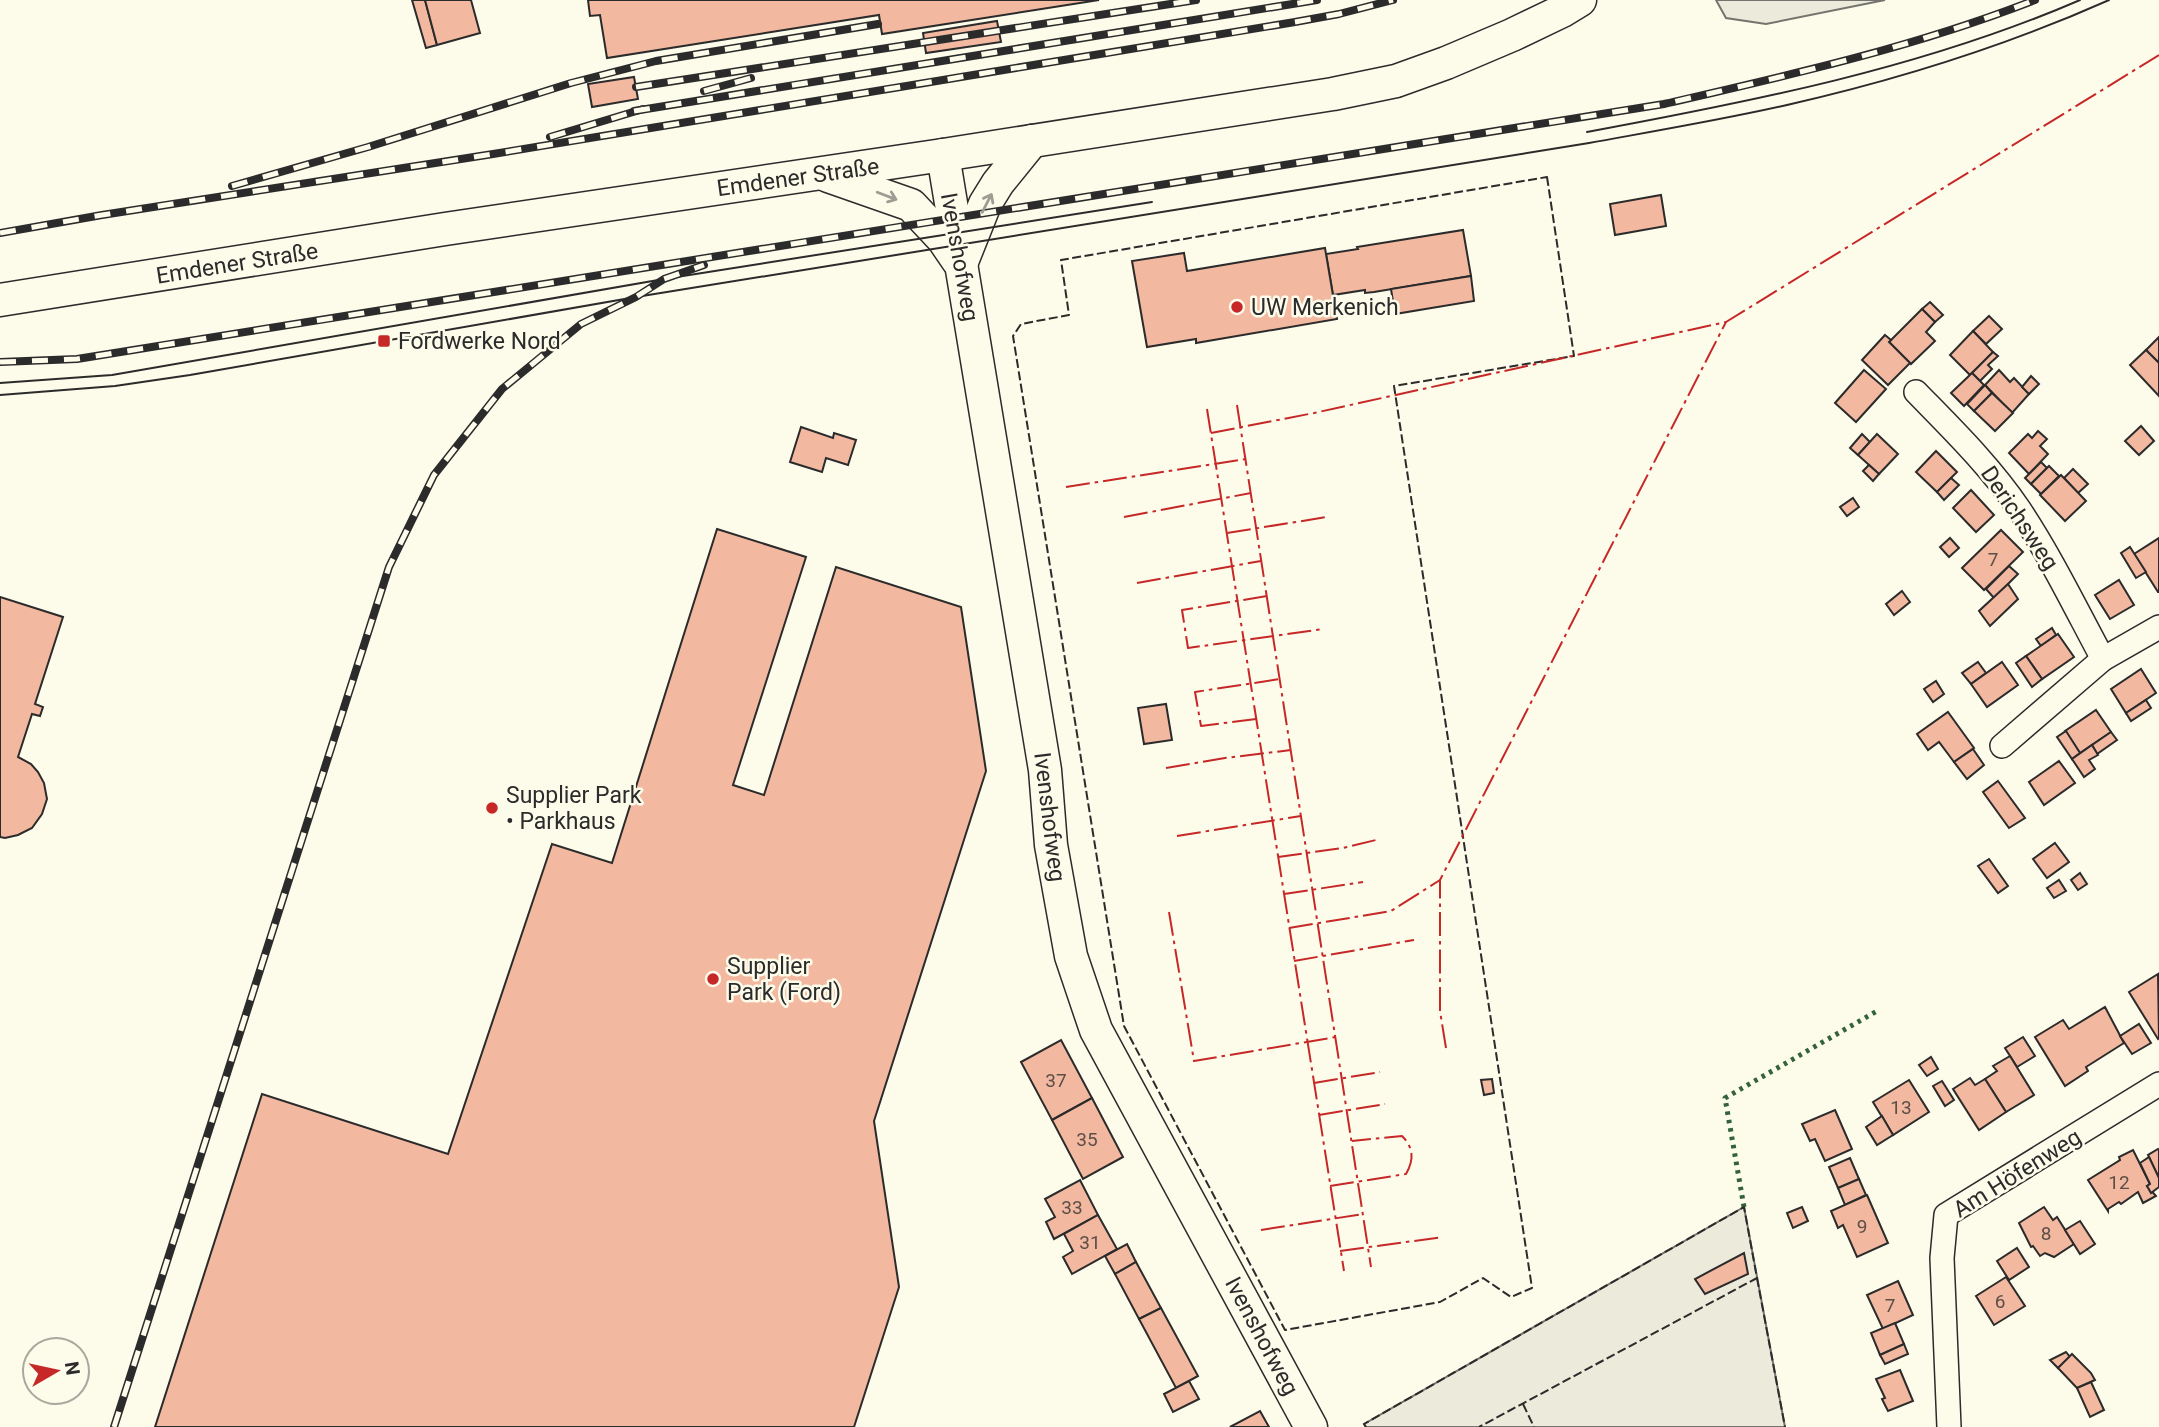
<svg xmlns="http://www.w3.org/2000/svg" width="2159" height="1427" font-family="Roboto,sans-serif">
<rect width="100%" height="100%" fill="#fdfbea"/>
<!-- green -->
<g fill="#ecebdb" stroke="#74746e" stroke-width="2">
<path d="M1716,0H1885L1766,24L1726,18Z"/>
<path d="M1744,1207L1785,1427H1366L1364,1424Z"/>
</g>
<!-- building -->
<g fill="#f2b8a0" stroke="#2b2b2b" stroke-width="2">
<path d="M412,0H425L437,45L426,48Z"/>
<path d="M425,0H471L480,33L437,45Z"/>
<path d="M588,0H1099L882,34L879,15L607,58L600,15L590,16Z"/>
<path d="M997,21L1001,42L926,53L923,33Z"/>
<path d="M634,77L638,99L592,107L588,84Z"/>
<path d="M1661,195L1666,226L1615,235L1610,204Z"/>
<path d="M1463,230L1471,276L1374,292L1365,293V290L1333,295L1326,254L1358,249L1357,247Z"/>
<path d="M1325,248L1337,319L1196,343V339L1147,347L1132,261L1184,253L1187,271Z"/>
<path d="M1471,276L1474,301L1395,314L1391,289Z"/>
<path d="M1930,302L1943,315L1935,322L1922,309Z"/>
<path d="M1922,309L1935,322L1926,332L1935,341L1911,364L1889,342Z"/>
<path d="M1989,316L2002,329L1986,344L1973,331Z"/>
<path d="M1973,331L1993,352L1970,375L1950,355Z"/>
<path d="M1885,335L1891,340L1889,342L1910,363L1888,385L1862,360Z"/>
<path d="M2159,337V363L2146,350Z"/>
<path d="M2146,350L2159,363V396L2130,365Z"/>
<path d="M1993,352L1998,356L1988,365L1992,369L1980,381L1972,373Z"/>
<path d="M1864,370L1886,389L1856,422L1835,403Z"/>
<path d="M1999,370L2010,382L2014,378L2029,394L2012,413L1985,385Z"/>
<path d="M1972,373L1984,385L1964,406L1951,393Z"/>
<path d="M2031,376L2039,384L2029,394L2022,387Z"/>
<path d="M1985,385L1992,393L1974,411L1967,404Z"/>
<path d="M1992,393L2013,413L1995,431L1974,411Z"/>
<path d="M2141,426L2154,441L2139,455L2125,441Z"/>
<path d="M801,427L833,438L834,433L856,440L848,465L826,458L822,472L790,462Z"/>
<path d="M2038,431L2047,439L2040,446L2048,454L2029,474L2009,453L2028,434L2032,438Z"/>
<path d="M1862,434L1870,442L1858,455L1850,448Z"/>
<path d="M1877,434L1898,454L1879,474L1858,455Z"/>
<path d="M1936,451L1957,472L1937,492L1916,472Z"/>
<path d="M2041,462L2047,468L2031,484L2025,478Z"/>
<path d="M1869,465L1879,474L1873,481L1863,471Z"/>
<path d="M2049,466L2059,476L2041,494L2031,484Z"/>
<path d="M2073,469L2088,484L2078,493L2064,478Z"/>
<path d="M2061,475L2086,501L2065,521L2040,495Z"/>
<path d="M1951,478L1959,485L1944,500L1937,492Z"/>
<path d="M1971,490L1994,515L1976,532L1953,508Z"/>
<path d="M1853,498L1859,507L1847,516L1840,507Z"/>
<path d="M717,529L806,557L733,785L764,795L836,567L961,607L986,771L874,1121L899,1287L854,1427H155L262,1094L448,1154L552,844L612,863Z"/>
<path d="M2001,530L2023,552L1984,590L1962,568Z"/>
<path d="M1950,538L1959,548L1949,557L1940,547Z"/>
<path d="M2159,538V592H2158L2134,554Z"/>
<path d="M2130,547L2146,572L2136,578L2121,553Z"/>
<path d="M2009,566L2018,574L1994,598L1986,589Z"/>
<path d="M2119,580L2134,605L2110,619L2095,595Z"/>
<path d="M2008,584L2018,599L1990,626L1979,611Z"/>
<path d="M1902,591L1910,602L1894,615L1886,604Z"/>
<path d="M0,597L63,617L35,704L43,707L40,716L32,714L18,757L31,764L38,772L44,783L47,799L42,814L32,828L18,835L5,838L0,837Z"/>
<path d="M2052,628L2056,635L2041,646L2036,639Z"/>
<path d="M2058,634L2074,657L2042,679L2026,656Z"/>
<path d="M2026,656L2042,679L2032,687L2016,663Z"/>
<path d="M1978,662L1986,673L1971,684L1962,673Z"/>
<path d="M2002,662L2018,685L1987,707L1971,684Z"/>
<path d="M2141,669L2156,693L2126,713L2111,689Z"/>
<path d="M1936,681L1944,694L1933,702L1924,689Z"/>
<path d="M2146,700L2151,708L2131,721L2126,713Z"/>
<path d="M1166,704L1172,740L1144,744L1138,708Z"/>
<path d="M2096,710L2111,732L2080,753L2065,731Z"/>
<path d="M1948,712L1974,748L1954,762L1939,742L1928,750L1917,734Z"/>
<path d="M2066,731L2080,753L2072,759L2057,737Z"/>
<path d="M2111,732L2117,740L2097,754L2092,745Z"/>
<path d="M2092,745L2098,755L2089,760L2095,769L2084,777L2072,759Z"/>
<path d="M1973,749L1984,765L1967,779L1954,762Z"/>
<path d="M2059,761L2075,783L2044,805L2029,782Z"/>
<path d="M1998,781L2025,818L2009,828L1983,792Z"/>
<path d="M2055,843L2069,862L2047,878L2033,859Z"/>
<path d="M1989,859L2008,886L1998,893L1978,866Z"/>
<path d="M2080,873L2087,884L2078,890L2071,880Z"/>
<path d="M2059,880L2066,891L2054,898L2047,888Z"/>
<path d="M2158,974L2159,1038L2158,1039L2129,992Z"/>
<path d="M2105,1007L2124,1043L2086,1067L2088,1071L2065,1086L2035,1037L2063,1020L2069,1029Z"/>
<path d="M2139,1024L2151,1043L2132,1054L2120,1036Z"/>
<path d="M2023,1037L2035,1056L2017,1067L2005,1048Z"/>
<path d="M1061,1040L1092,1098L1052,1120L1021,1062Z"/>
<path d="M2010,1056L2034,1095L2006,1112L1985,1079L1997,1071L1993,1066Z"/>
<path d="M1931,1057L1938,1069L1927,1076L1919,1065Z"/>
<path d="M1970,1078L1975,1085L1985,1079L2006,1112L1979,1130L1953,1089Z"/>
<path d="M1492,1079L1494,1093L1484,1095L1481,1080Z"/>
<path d="M1909,1080L1929,1112L1893,1135L1873,1102Z"/>
<path d="M1942,1081L1954,1100L1945,1106L1933,1086Z"/>
<path d="M1092,1098L1123,1157L1083,1179L1052,1120Z"/>
<path d="M1835,1110L1852,1149L1825,1161L1815,1139L1810,1141L1802,1124Z"/>
<path d="M1882,1116L1893,1135L1877,1145L1866,1127Z"/>
<path d="M2158,1149L2159,1150V1178L2148,1155Z"/>
<path d="M2133,1150L2150,1184L2147,1186L2156,1196L2143,1203L2138,1192L2121,1204L2119,1202L2108,1209V1211L2088,1180L2120,1160L2119,1157Z"/>
<path d="M2149,1157L2159,1178V1187L2151,1193L2147,1186L2150,1184L2140,1163Z"/>
<path d="M1850,1158L1859,1179L1838,1188L1829,1167Z"/>
<path d="M1859,1179L1866,1195L1845,1205L1838,1188Z"/>
<path d="M1080,1180L1098,1215L1054,1239L1046,1222L1055,1217L1045,1199Z"/>
<path d="M1867,1195L1888,1243L1857,1257L1843,1225L1838,1228L1831,1211Z"/>
<path d="M1802,1207L1808,1221L1793,1228L1787,1213Z"/>
<path d="M2044,1207L2053,1220L2057,1217L2074,1244L2054,1257L2045,1253L2040,1256L2033,1246L2031,1247L2019,1223Z"/>
<path d="M1098,1215L1117,1249L1072,1274L1063,1257L1073,1251L1064,1234Z"/>
<path d="M2080,1221L2095,1244L2080,1254L2065,1230Z"/>
<path d="M1127,1244L1136,1262L1115,1274L1105,1256Z"/>
<path d="M2017,1248L2029,1267L2009,1280L1997,1261Z"/>
<path d="M1744,1253L1748,1274L1705,1294L1695,1279Z"/>
<path d="M1136,1262L1161,1308L1139,1319L1115,1274Z"/>
<path d="M2006,1277L2025,1306L1994,1325L1976,1296Z"/>
<path d="M1898,1281L1913,1315L1883,1329L1867,1295Z"/>
<path d="M1161,1308L1198,1376L1176,1388L1139,1319Z"/>
<path d="M1895,1323L1904,1344L1880,1355L1871,1333Z"/>
<path d="M1904,1344L1908,1354L1885,1364L1880,1355Z"/>
<path d="M2066,1352L2070,1357L2058,1368L2050,1360Z"/>
<path d="M2072,1354L2091,1373L2095,1380L2077,1388L2058,1368Z"/>
<path d="M1900,1370L1913,1401L1888,1411L1882,1399L1885,1398L1876,1379Z"/>
<path d="M1189,1381L1199,1399L1173,1412L1164,1394Z"/>
<path d="M2091,1382L2104,1410L2090,1417L2077,1388Z"/>
<path d="M1260,1411L1269,1427H1230Z"/>
</g>
<g fill="none" stroke-linecap="round" stroke-linejoin="round">
<defs>
<g id="street">
<path d="M1916,392C1952,429 1990,466 2019,509C2051,557 2076,609 2103,659"/>
<path d="M2002,746L2103,659L2159,627"/>
<path d="M1949,1427L1942,1258L1946,1215L2159,1084"/>
</g>
<g id="secondary">
<path d="M943,155L1045,770L1051,845L1071,956L1096,1030L1311,1427"/>
<path d="M828,176L911,205L943,239L958,261"/>
<path d="M961,264L985,204L998,183L1032,141"/>
<path d="M0,300L445,229L943,155L1333,94L1396,81L1446,63L1512,35L1562,11L1580,0"/>
</g>
</defs>
<!-- street casing -->
<use href="#street" stroke="#2b2b2b" stroke-width="26"/>
<!-- secondary casing -->
<use href="#secondary" stroke="#2b2b2b" stroke-width="35"/>
<!-- street -->
<use href="#street" stroke="#fdfbea" stroke-width="23"/>
<!-- secondary -->
<use href="#secondary" stroke="#fdfbea" stroke-width="32"/>
<!-- tram -->
<g stroke="#2b2b2b" stroke-width="2">
<path d="M1587,132C1754,101 1923,68 2080,0"/>
<path d="M0,383L112,375L664,279L1152,202"/>
<path d="M0,395L115,386L190,375L636,297L1589,143C1655,131 1721,120 1787,105C1897,80 2006,46 2109,0"/>
</g>
<defs>
<g id="rail">
<path d="M636,87L1196,0"/>
<path d="M704,91L751,78"/>
<path d="M634,111L1317,0"/>
<path d="M550,137L643,109"/>
<path d="M232,186L368,147L571,83L656,61L878,24"/>
<path d="M0,233L102,215L493,154L1295,22L1339,14L1393,0"/>
<path d="M0,362L77,359L1664,104C1790,75 1915,47 2035,0"/>
<path d="M114,1427L389,567L434,475L502,389L581,324L636,297L664,279L704,265"/>
</g>
</defs>
<!-- rail casing -->
<use href="#rail" stroke="#2b2b2b" stroke-width="8"/>
<!-- rail -->
<use href="#rail" stroke="#fdfbea" stroke-width="5" stroke-dasharray="16" stroke-linecap="butt"/>
<!-- hedge -->
<path stroke="#34623c" stroke-width="5" stroke-dasharray="3.5 5" stroke-linecap="butt" d="M1744,1207L1725,1098L1877,1011"/>
<!-- fence -->
<g stroke="#2b2b2b" stroke-width="2" stroke-dasharray="9 3.5" stroke-linecap="butt">
<path d="M1547,177L1574,356L1394,386L1532,1288L1511,1297L1483,1278L1440,1302L1285,1330L1124,1026L1013,336L1021,324L1069,315L1061,260Z"/>
<path d="M1757,1278L1785,1427"/>
<path d="M1523,1404L1534,1427"/>
<path d="M1366,1427L1364,1424L1744,1207L1757,1278L1479,1427"/>
</g>
<!-- power -->
<g stroke="#c62828" stroke-width="2" stroke-dasharray="24 5 3.5 5" stroke-linecap="butt">
<path d="M1237,405L1371,1267"/>
<path d="M1207,409L1344,1271"/>
<path d="M1211,433L1314,413L1726,322L2159,55"/>
<path d="M1066,487L1246,459"/>
<path d="M1124,517L1251,493"/>
<path d="M1227,533L1327,517"/>
<path d="M1137,583L1261,561"/>
<path d="M1267,596L1182,610L1188,648L1323,629"/>
<path d="M1256,719L1201,726L1195,692L1280,679"/>
<path d="M1166,768L1225,758L1291,750"/>
<path d="M1177,836L1301,816"/>
<path d="M1278,857L1343,848L1380,839"/>
<path d="M1284,894L1363,882"/>
<path d="M1169,912L1194,1061L1336,1037"/>
<path d="M1289,928L1391,911L1440,880"/>
<path d="M1294,961L1414,940"/>
<path d="M1446,1048L1440,1011V880L1726,322"/>
<path d="M1314,1083L1380,1072"/>
<path d="M1319,1115L1385,1104"/>
<path d="M1330,1186L1406,1174C1414,1160 1414,1148 1402,1136L1352,1141"/>
<path d="M1261,1230L1363,1214"/>
<path d="M1340,1251L1443,1237"/>
</g>
</g>
<!-- one-way arrows -->
<defs><path id="oneway-shaft" d="M-6 0H5M1.5-3L5.5 0L1.5 3" fill="none" stroke-width="1.6" stroke-linecap="round" stroke-linejoin="round" transform="scale(1.75)"/></defs>
<g stroke="#9e9d94">
<use href="#oneway-shaft" transform="translate(887 196) rotate(21)"/>
<use href="#oneway-shaft" transform="translate(987 203) rotate(-63)"/>
</g>
<!-- markers -->
<g fill="#c62828" stroke="#fdfbea" stroke-width="2.5">
<circle cx="1237" cy="307" r="7"/>
<rect x="377" y="334" width="14" height="14" rx="3.5"/>
<circle cx="492" cy="808" r="7"/>
<circle cx="713" cy="979" r="7"/>
</g>
<g text-anchor="middle" stroke-width="5" stroke-linejoin="round" paint-order="stroke">
<!-- number labels -->
<g font-size="19" fill="#5d4e48">
<text x="1993" y="566">7</text>
<text x="1056" y="1087">37</text>
<text x="1901" y="1114">13</text>
<text x="1087" y="1146">35</text>
<text x="2119" y="1189">12</text>
<text x="1072" y="1214">33</text>
<text x="1862" y="1233">9</text>
<text x="2046" y="1240">8</text>
<text x="1090" y="1249">31</text>
<text x="2000" y="1308">6</text>
<text x="1890" y="1312">7</text>
</g>
<!-- street labels -->
<g font-size="23" fill="#2b2b2b" stroke="#fdfbea">
<text transform="translate(798 177) rotate(-8)" y="8">Emdener Straße</text>
<text transform="translate(960 257) rotate(80)" y="8">Ivenshofweg</text>
<text transform="translate(237 263) rotate(-9)" y="8">Emdener Straße</text>
<text transform="translate(2020 518) rotate(56)" y="8">Derichsweg</text>
<text transform="translate(1050 817) rotate(83)" y="8">Ivenshofweg</text>
<text transform="translate(2017 1173) rotate(-32)" y="8">Am Höfenweg</text>
<text transform="translate(1262 1336) rotate(62)" y="8">Ivenshofweg</text>
</g>
<!-- poi labels -->
<g font-size="23" fill="#2b2b2b" stroke="#fdfbea" text-anchor="start">
<text x="1251" y="315">UW Merkenich</text>
<text x="398" y="349">Fordwerke Nord</text>
<text x="506" y="803">Supplier Park<tspan x="506" dy="26">• Parkhaus</tspan></text>
<text x="727" y="974">Supplier<tspan x="727" dy="26">Park (Ford)</tspan></text>
</g>
</g>
<!-- north arrow -->
<g transform="translate(56 1371) rotate(81)"><circle r="33" fill="#fdfbea" stroke="#a9a89e" stroke-width="2"/>
<path d="M0-5L12 26L0 18L-12 26Z" fill="#c62828"/>
<text y="-10" font-size="19" font-weight="bold" text-anchor="middle" fill="#2b2b2b">N</text>
</g>
</svg>
